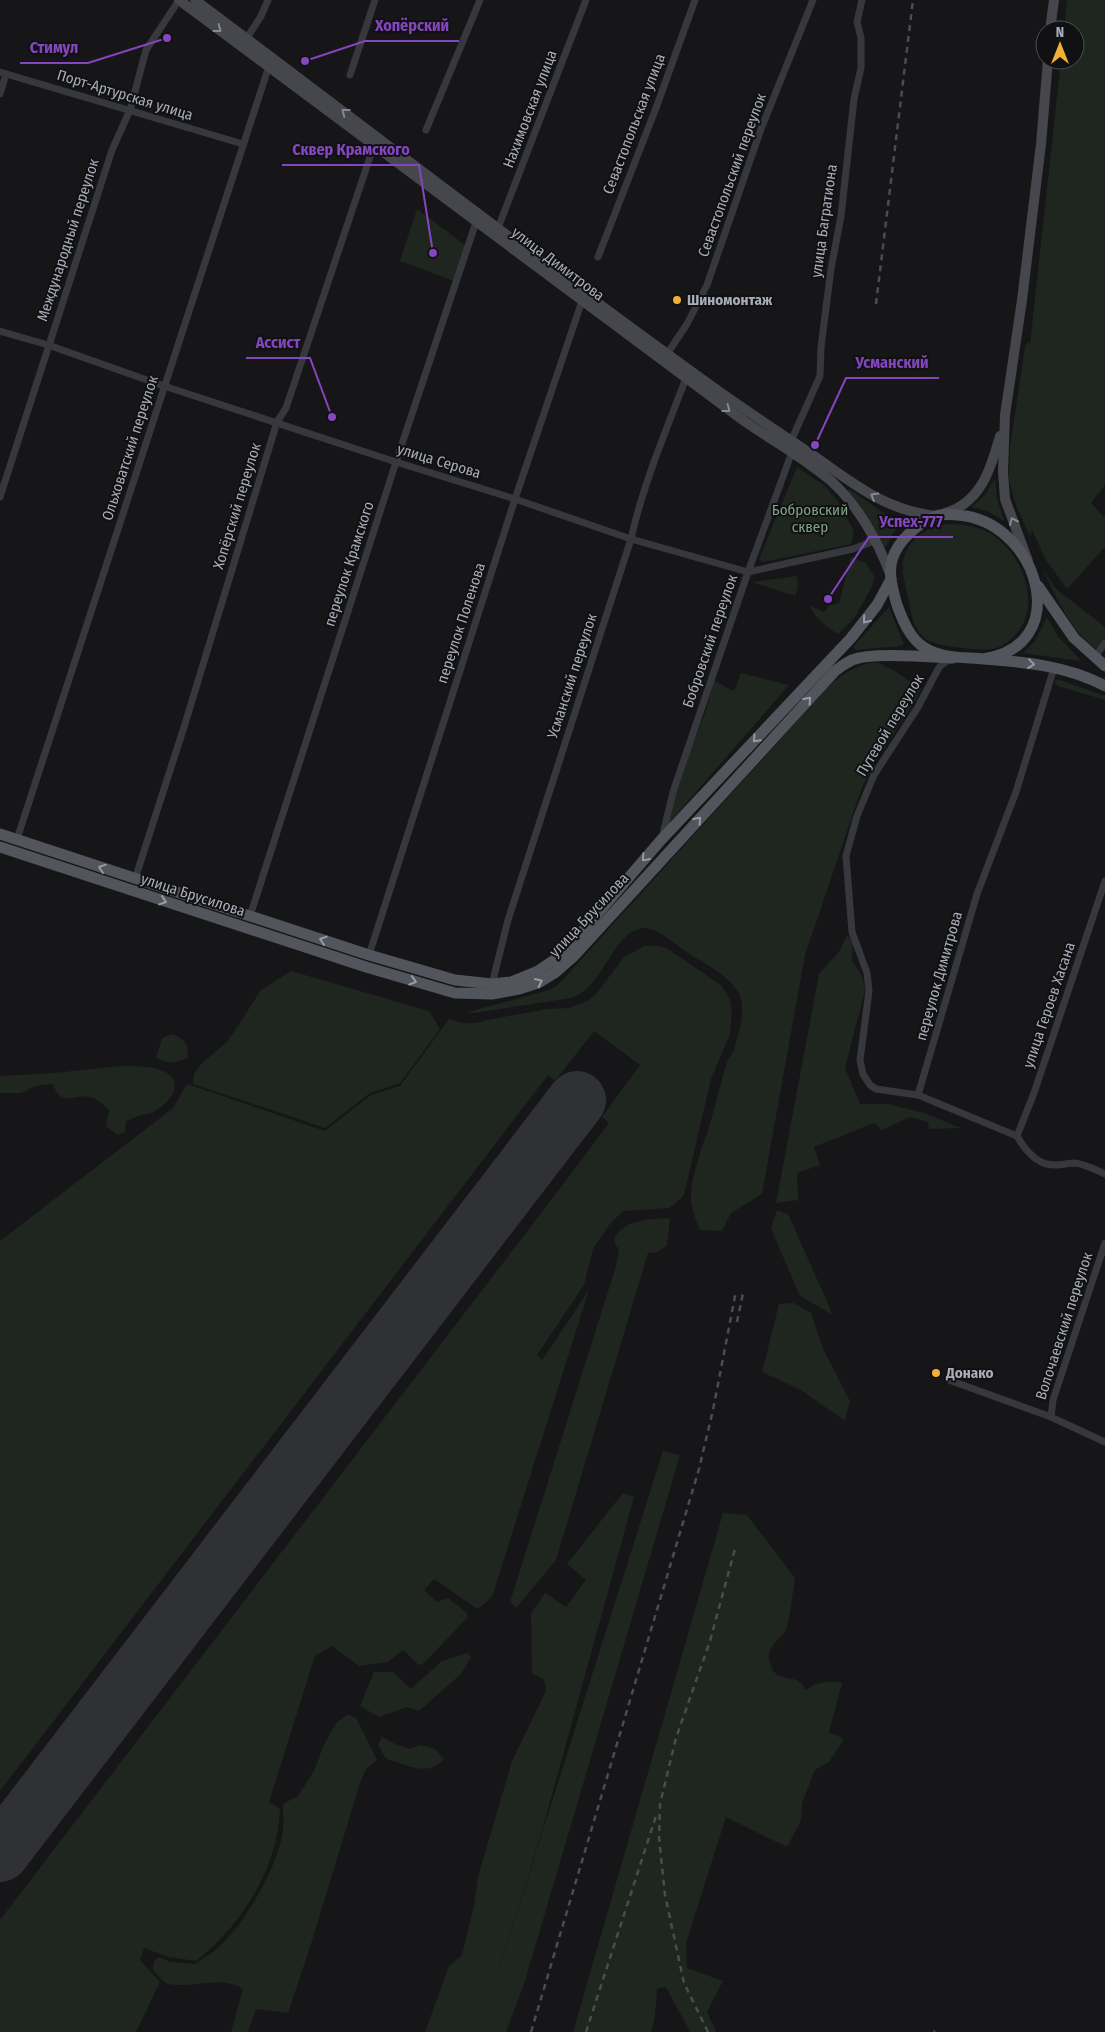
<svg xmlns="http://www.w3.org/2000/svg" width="1105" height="2032" font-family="'Fira Sans Condensed',sans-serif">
<rect width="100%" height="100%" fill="#161618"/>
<!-- green -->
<g fill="#1e261f">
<path d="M1067,0H1105V485L1091,503L1105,518V547L1067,589L1046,560L1032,530L1030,536L1016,506L1009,479L1010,447L1025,347L1028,342L1030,344L1061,60H1075V30H1064Z"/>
<path d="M417,209L465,245L454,281L400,261Z"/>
<path d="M797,467L825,486L839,503L854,531L851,544L763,562L759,559Z"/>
<path d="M995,479L997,498L1004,521L987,511L971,507L984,496Z"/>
<path d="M849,489L885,514L905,520L894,532L885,548L848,491Z"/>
<path d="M947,524C964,524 979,526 994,536C1024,557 1044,610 1012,638C1007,643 999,648 992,649C980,651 934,646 925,639C914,629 911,615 909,602C904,577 895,558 916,538C925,530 934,526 947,524Z"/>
<path d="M851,557L866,563L875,578L871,588L855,617L838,634C825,626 816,619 809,605L824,612L829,606L839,603Z"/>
<path d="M1042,568L1056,589L1105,627V639L1097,650C1069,629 1057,598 1042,568Z"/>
<path d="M797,576L798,587L795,596L752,582Z"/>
<path d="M889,607L904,644L901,646L856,650L853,647Z"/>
<path d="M1047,617L1058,636L1081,661L1023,653L1035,641Z"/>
<path d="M877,662L895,671L921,689L914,703L879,756L862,787L805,955L762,1194L731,1213L722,1231L700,1230C696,1220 692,1211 691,1201C690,1178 702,1148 709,1127C715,1106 720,1086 726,1065C727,1060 731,1056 733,1052C738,1036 746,1012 740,996C731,976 705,964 688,953C678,946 654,926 642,928C610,935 605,987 571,998L475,1013L468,1012L549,990L557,986L828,687C843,673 856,665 877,662Z"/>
<path d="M741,673L789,685L669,823L663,819L706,711L714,681L734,691Z"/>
<path d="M1057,679L1105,696V700L1058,686L1054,683Z"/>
<path d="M847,935L853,942L852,960L862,976L865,990L845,1068L860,1104H888L924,1113L961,1128L929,1129L928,1122L910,1117L882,1130L874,1123L814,1147L820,1165L797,1173L798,1200L776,1203L819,974L839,952Z"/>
<path d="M644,946H660L668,949L722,986L730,1000L732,1011L730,1034L711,1079L684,1195L675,1204L669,1208L623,1211L609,1225L593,1249L584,1285L537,1355L542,1360L589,1290L492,1597L479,1608H476L434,1579L424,1590L437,1602L448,1598L466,1612L468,1617L423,1664L419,1665L403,1650L388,1662L359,1666L332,1646L315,1656L269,1802L280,1809C278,1868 242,1925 196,1961L168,1957L144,1948L140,1960L160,1982L136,2032H0V1920L561,1187L609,1123L602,1117L640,1065L594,1031L555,1081L548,1075L0,1791V1241L173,1108L187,1084L325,1131L371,1095L400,1086L449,1019C462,1024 474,1025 487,1020L547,1009L569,1008L589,1000L597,993L623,958Z"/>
<path d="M291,971L429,1011L440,1029L400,1083L370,1093L325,1128L193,1084L194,1074L201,1064L228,1041L261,990Z"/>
<path d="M171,1034C185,1039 188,1042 188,1057C178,1064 166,1064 156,1058L162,1038Z"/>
<path d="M120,1066C134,1066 150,1065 163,1071C186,1081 171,1102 155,1111C151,1114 146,1113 141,1115C136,1117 131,1119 126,1121L125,1132L117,1135L106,1126L109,1110C104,1105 97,1098 89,1097C73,1094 61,1108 53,1084L36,1086L21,1093H0V1076L55,1073Z"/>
<path d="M777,1210L788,1214L833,1315L800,1296L771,1229Z"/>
<path d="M670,1218L667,1245L658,1252L648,1253L556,1560L516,1608L510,1602L616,1266L619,1249L615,1245V1237C626,1219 651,1219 670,1218Z"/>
<path d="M794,1303L811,1313L823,1349L850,1401L845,1421L801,1390L762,1372L779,1304Z"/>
<path d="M663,1451L680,1455L525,1981L506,2032H479Z"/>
<path d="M623,1493L634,1497L541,1835L479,2032H425L449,1966L462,1955L474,1905L478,1877L512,1761L546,1691L544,1680L532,1673L531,1613L545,1593L566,1607L586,1580L567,1564Z"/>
<path d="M723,1513L747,1515L795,1578C793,1589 790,1623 785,1631C780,1639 771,1644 769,1653C768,1659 771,1668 774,1672C784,1683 796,1672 806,1690C816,1682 829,1680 842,1683L829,1732L844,1739L829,1762L815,1770L802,1803L801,1820L787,1847L726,1817L686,1943L687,1968L723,1981L707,2012L716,2032H690L666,1987L657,1989L655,2016L651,2032H573Z"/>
<path d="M467,1653L471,1657L461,1674L419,1711L407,1707L379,1717L360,1706L374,1672H393L411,1689L442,1661Z"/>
<path d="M348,1714L356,1718L377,1760L366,1769L361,1780L311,1944L288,2013L256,2009L248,2032H231L243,1989C226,1977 201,1985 182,1985C177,1985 171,1985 166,1983C161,1980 157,1974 153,1969L154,1961L159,1957L170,1962L195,1964C203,1958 213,1953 220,1946C246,1922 278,1866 283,1831C284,1822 283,1813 283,1804L298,1796L314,1771L323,1747L336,1723Z"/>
<path d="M382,1737L393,1743L409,1749L421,1745L435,1749L444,1759C428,1778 406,1764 386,1759L378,1745Z"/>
</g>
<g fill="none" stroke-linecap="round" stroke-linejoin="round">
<!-- runway -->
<path stroke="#303135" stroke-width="58" d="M0,1853L577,1100"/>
<!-- street -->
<g stroke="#37383d" stroke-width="7">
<path d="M247,38L261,16L268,0"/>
<path d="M0,72L243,144"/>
<path d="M350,75L375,0"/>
<path d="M0,94L6,74"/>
<path d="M426,130L480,0"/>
<path d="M498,228L586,0"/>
<path d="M598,257L656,108L695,0"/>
<path d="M0,331L48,345L164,386L396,462L515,499L631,539L748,572L853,549L874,541"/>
<path d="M667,354L687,324L707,285L761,129L813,0"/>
<path d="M791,441L820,376L821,347L831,269L841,216L854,99L861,68V38L857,22L862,0"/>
<path d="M0,497L112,150L130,110L146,50L179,0"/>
<path d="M1094,658L1105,643"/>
<path d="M950,659L941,665L937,671L918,707L874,775L857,816L846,856L852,932L867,973L869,991L860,1060L863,1074L870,1085L876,1089L918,1095L1017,1136C1025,1150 1038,1166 1056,1165C1062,1165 1069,1163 1075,1163C1085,1164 1096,1170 1105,1174"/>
<path d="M662,838L673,792L748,572L792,452"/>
<path d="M17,839L269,66"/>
<path d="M135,879L184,727L277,422L286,408L374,145"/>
<path d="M250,916L396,462L476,222"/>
<path d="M369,955L515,499L582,301"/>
<path d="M492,984L508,920L631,539C643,484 666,431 686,378"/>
<path d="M918,1095L977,894L1016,792L1054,668"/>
<path d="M1017,1136L1034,1093L1105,881"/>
<path d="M949,1380L1051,1417L1105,1442"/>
<path d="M1051,1417L1053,1400L1105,1243"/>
</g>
<!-- secondary -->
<g stroke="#45474d" stroke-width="10">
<path d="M179,0L744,421C773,441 804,458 831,481C857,504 878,541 890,574"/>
<path d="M195,0C365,127 533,258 706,382C739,406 774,429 808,452C851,481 882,510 936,516"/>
<path d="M1050,30L1054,0"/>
<path d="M945,513C981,503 991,468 1000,436"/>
<path d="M1028,561L1005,499L1003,472L1005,415L1022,300L1041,144L1048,60"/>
</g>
<!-- primary -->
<g stroke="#53555c" stroke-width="11">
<path d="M1038,586L1074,638L1105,666"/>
<path d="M983,659C1073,646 1040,529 966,516C957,515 945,513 936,516C917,524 898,540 892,560C888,574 893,591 897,605C903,621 910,639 925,648C943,659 964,657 984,659C1025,662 1068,666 1105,686"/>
<path d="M0,834L369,955L455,980L492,984L511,982L538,971L563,954L661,840L851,638L877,605L891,579"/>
<path d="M0,847L366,967L455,993L492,994L519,989L538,983L556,972L573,957L835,671C840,667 846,663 852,660C872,652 929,657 953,658"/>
</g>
<!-- rail -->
<g stroke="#4a4c52" stroke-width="2.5" stroke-dasharray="6 5" stroke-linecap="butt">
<path d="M876,304L913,0"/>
<path d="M737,1322L743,1293"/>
<path d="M531,2032L699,1469L713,1410L736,1291"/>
<path d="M586,2032L656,1816"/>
<path d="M708,2032L684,1983L665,1895L659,1837L660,1804L676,1738L710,1641L735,1549"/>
<path d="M934,2032L935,2031"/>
</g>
</g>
<!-- one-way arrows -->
<defs><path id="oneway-chevron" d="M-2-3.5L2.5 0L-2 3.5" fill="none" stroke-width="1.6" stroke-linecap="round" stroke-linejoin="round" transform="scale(1.25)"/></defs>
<g stroke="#858993">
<use href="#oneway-chevron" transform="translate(218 29) rotate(37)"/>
<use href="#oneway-chevron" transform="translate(345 112) rotate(-142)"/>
<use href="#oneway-chevron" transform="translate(727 409) rotate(37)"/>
<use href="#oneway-chevron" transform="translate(874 496) rotate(-149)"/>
<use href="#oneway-chevron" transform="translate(1013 521) rotate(-114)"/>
</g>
<g stroke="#979ba6">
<use href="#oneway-chevron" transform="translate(866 620) rotate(129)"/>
<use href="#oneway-chevron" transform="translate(1031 664) rotate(7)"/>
<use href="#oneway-chevron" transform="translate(808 700) rotate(-48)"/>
<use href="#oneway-chevron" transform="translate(756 739) rotate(133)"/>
<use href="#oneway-chevron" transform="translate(698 820) rotate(-48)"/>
<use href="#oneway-chevron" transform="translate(645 858) rotate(131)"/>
<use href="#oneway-chevron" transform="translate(102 868) rotate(-161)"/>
<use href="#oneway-chevron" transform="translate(163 901) rotate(18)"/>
<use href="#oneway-chevron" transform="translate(323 940) rotate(-162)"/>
<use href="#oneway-chevron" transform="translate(413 981) rotate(16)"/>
<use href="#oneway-chevron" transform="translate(539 982) rotate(-25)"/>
</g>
<!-- markers -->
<g fill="#f2b134" stroke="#111113" stroke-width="2">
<circle cx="677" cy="300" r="5"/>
<circle cx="936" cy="1373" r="5"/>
</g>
<g text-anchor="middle" stroke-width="4" stroke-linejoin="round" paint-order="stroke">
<!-- street labels -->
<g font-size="15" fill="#a8adb8" stroke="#111113">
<text transform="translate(125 95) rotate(17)" y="5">Порт-Артурская улица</text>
<text transform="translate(530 109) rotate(-69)" y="5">Нахимовская улица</text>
<text transform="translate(634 124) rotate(-69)" y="5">Севастопольская улица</text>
<text transform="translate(732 175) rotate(-70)" y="5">Севастопольский переулок</text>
<text transform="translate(824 221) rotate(-82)" y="5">улица Багратиона</text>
<text transform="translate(68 240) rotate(-72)" y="5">Международный переулок</text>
<text transform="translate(558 264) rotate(37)" y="5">улица Димитрова</text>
<text transform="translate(130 448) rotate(-72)" y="5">Ольховатский переулок</text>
<text transform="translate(439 461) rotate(17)" y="5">улица Серова</text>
<text transform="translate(237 506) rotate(-73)" y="5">Хопёрский переулок</text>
<text transform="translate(349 564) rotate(-72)" y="5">переулок Крамского</text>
<text transform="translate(461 623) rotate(-72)" y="5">переулок Поленова</text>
<text transform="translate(710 641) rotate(-71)" y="5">Бобровский переулок</text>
<text transform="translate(572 676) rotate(-72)" y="5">Усманский переулок</text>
<text transform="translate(890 725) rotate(-59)" y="5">Путевой переулок</text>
<text transform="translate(193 895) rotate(18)" y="5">улица Брусилова</text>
<text transform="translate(589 915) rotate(-47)" y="5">улица Брусилова</text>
<text transform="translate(939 976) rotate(-74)" y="5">переулок Димитрова</text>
<text transform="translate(1049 1005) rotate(-71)" y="5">улица Героев Хасана</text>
<text transform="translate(1064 1326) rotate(-72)" y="5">Волочаевский переулок</text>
</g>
<!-- poi labels -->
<g font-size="15" font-weight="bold" fill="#a8adb8" stroke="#111113" text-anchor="start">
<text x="687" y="305">Шиномонтаж</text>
<text x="946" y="1378">Донако</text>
</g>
<!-- park labels -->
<g font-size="15" fill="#7fa381" stroke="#111113">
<text x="810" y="515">Бобровский<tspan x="810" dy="17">сквер</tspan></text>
</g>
</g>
<!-- callouts -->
<path fill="none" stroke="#8446be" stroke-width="2" d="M305 61L365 41H459M167 38L88 63H20M433 253L419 165H282M332 417L310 358H246M815 445L846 378H939M828 599L869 537H953"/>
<g fill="#8446be" stroke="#111113" stroke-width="2">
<circle cx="305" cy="61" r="5"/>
<circle cx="167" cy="38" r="5"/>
<circle cx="433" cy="253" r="5"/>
<circle cx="332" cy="417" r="5"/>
<circle cx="815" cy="445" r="5"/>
<circle cx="828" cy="599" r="5"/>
</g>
<g font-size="16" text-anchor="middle" font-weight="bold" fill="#8446be" stroke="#111113" stroke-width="4" stroke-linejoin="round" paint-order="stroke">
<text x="412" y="31">Хопёрский</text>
<text x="54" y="53">Стимул</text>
<text x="351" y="155">Сквер Крамского</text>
<text x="278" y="348">Ассист</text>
<text x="892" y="368">Усманский</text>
<text x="911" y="527">Успех-777</text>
</g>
<!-- north arrow -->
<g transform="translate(1060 45)"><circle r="24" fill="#111113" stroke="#4d4f55"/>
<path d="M0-4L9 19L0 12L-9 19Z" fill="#f2b134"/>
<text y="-8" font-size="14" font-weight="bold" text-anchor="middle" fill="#a8adb8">N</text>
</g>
</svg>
